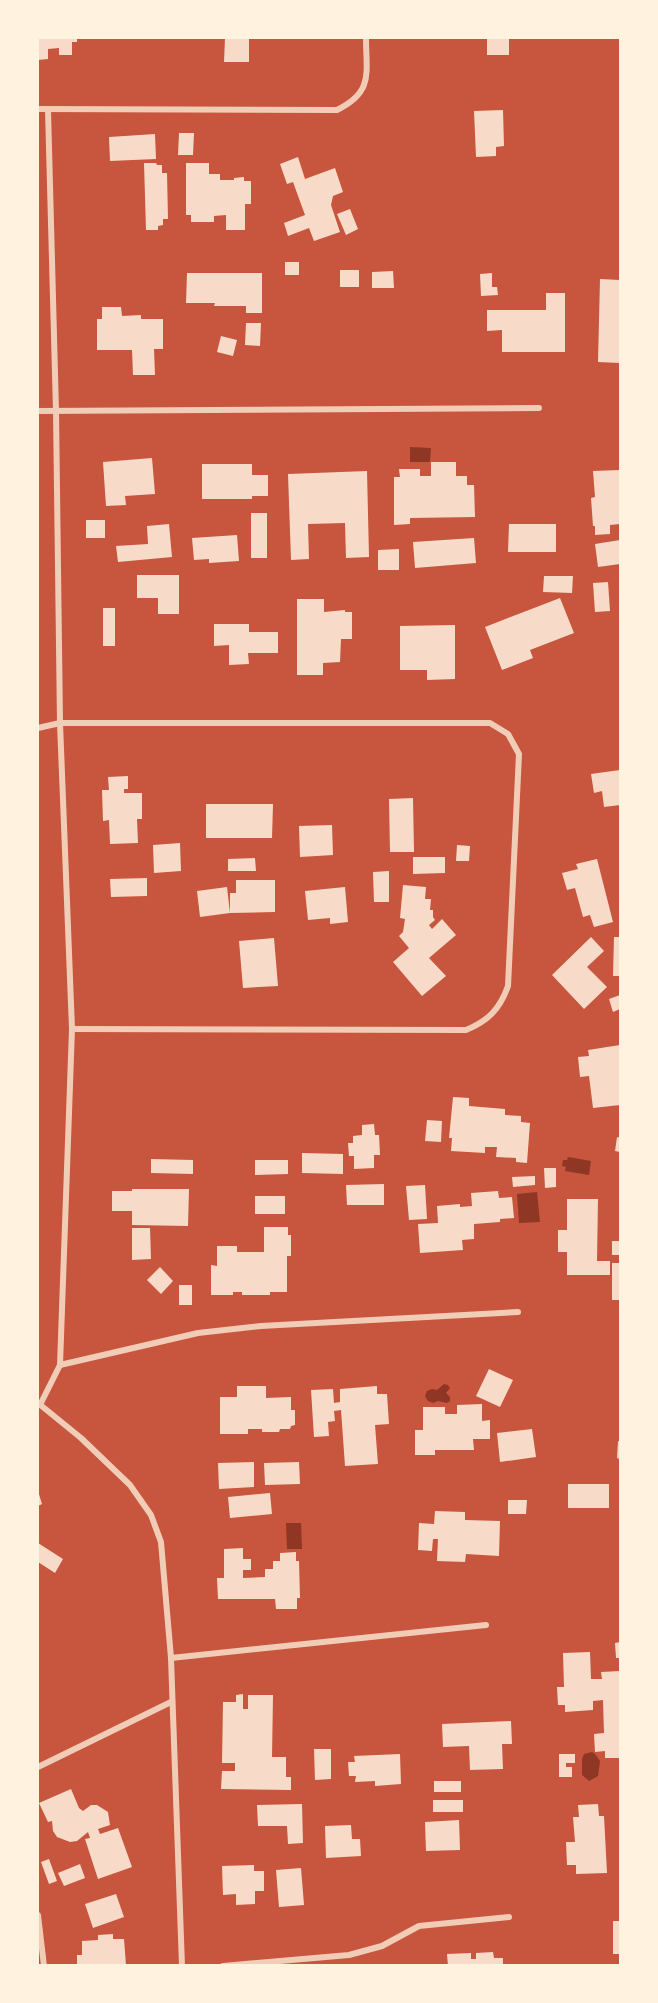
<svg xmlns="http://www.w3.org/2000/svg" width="658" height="2003" font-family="Signika,sans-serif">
<rect width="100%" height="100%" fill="#c8553d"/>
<!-- water -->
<g fill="#8f3625">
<path d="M410,447L431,448L430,462H410Z"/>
<path d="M568,1157L591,1161L589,1175L565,1171L566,1167L562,1166L563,1160H567Z"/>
<path d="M537,1192L540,1222L519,1223L517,1194Z"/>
<path d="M444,1384L448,1385L450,1388L446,1393L450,1397V1401L447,1403L438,1401L433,1403L428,1401L425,1396L427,1391L432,1389L437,1390Z"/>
<path d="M286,1523H301L302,1549H287Z"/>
<path d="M592,1752L595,1754L600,1761L598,1776L589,1781L582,1775V1759L584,1754Z"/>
</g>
<!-- building -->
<g fill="#f7dbc8">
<path d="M38,38H77V42H72V55H59V48L48,49V59L38,60Z"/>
<path d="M225,38H249V62H224Z"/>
<rect x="487" y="38" width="22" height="17"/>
<path d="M503,110L504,146L496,147V156L476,157L474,111Z"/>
<path d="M179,133H194L193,155H178Z"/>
<path d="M155,134L156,159L110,161L109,137Z"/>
<path d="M298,157L305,179L335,168L343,192L333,196L331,205L340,232L314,241L309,228L288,236L284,223L305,215L293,182L287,184L280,164Z"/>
<path d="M144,163H156L157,165H162V173H167L168,219H163V225L158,226V230H146Z"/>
<path d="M186,163H209V174H220V180H234V178L244,177V181H251V204H245V230H226V215L214,216V222H191V215H186Z"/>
<path d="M350,209L358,229L346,235L337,214Z"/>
<rect x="285" y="262" width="14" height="13"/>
<rect x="340" y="270" width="19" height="17"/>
<path d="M393,271L394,288H372V272Z"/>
<path d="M187,273H262V313H246V306H214L215,303H186Z"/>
<path d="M492,273V287H497L498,295L481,296L480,274Z"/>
<path d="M600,279L620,280V363L598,362Z"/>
<path d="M546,293H565V352H502V330L487,331V310H546Z"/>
<path d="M102,307H121L122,316L141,315V319H163V349H154L155,375H133L132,350H97V319H102Z"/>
<path d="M246,323H261L260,346L245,345Z"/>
<path d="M221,336L237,340L233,356L217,352Z"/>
<path d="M152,458L155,494L125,496L126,505L106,506L103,462Z"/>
<path d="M431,462H456V476H467V485H474L475,517L410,518V524L394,525V477H400L399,469H420V476H431Z"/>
<path d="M202,464H252V475H268V496H252V499H202Z"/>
<path d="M620,470V524L610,525V534L595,535V526H593L591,498L595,497L593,471Z"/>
<path d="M367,471L369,557L346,558L345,523L308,524L309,559L291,560L288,474Z"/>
<rect x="251" y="513" width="16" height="45"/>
<rect x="86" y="520" width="19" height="18"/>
<path d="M169,524L172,557L118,562L116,546L148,544L147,526Z"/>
<path d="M509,524H556V552H508Z"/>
<path d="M237,535L239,561L209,563V559L194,560L192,538Z"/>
<path d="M474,538L476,563L415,568L413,542Z"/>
<path d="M620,540V564L598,567L595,544Z"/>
<path d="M399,549V570H378V550Z"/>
<path d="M137,575H179V614H158V598H137Z"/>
<path d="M544,576H573L572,593L543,592Z"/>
<path d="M608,582L610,611L595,612L593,583Z"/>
<path d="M560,598L574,633L530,650L533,658L502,670L485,627Z"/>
<path d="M297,599H324V612L345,610V612H352V639H341L340,662L323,663V675H297Z"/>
<rect x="103" y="608" width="12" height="38"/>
<path d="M214,624H249V632H278V653H248L249,664L229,665V645L214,646Z"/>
<path d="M455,625V679L427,680V670H400V626Z"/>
<path d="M620,770V805L604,807L602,791L594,793L591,774Z"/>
<path d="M128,776V789H124V793H142V819H137L138,843L110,844L109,820L103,821L102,790H109L108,777Z"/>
<path d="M413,798L414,852H390L389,799Z"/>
<path d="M206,804H273L272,838H206Z"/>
<path d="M332,825L333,855L300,857L299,826Z"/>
<path d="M180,843L181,871L154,873L153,845Z"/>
<path d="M457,845L470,846L469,861H456Z"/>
<path d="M413,857H445V873L413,874Z"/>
<path d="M255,858L256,871H228V859Z"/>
<path d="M597,859L613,922L594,927L590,915L583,917L575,888L567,890L562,873L578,869L576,864Z"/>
<path d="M389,871V902H374L373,872Z"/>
<path d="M147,878V896L111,897L110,879Z"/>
<path d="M236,880H275V912L230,913V893H236Z"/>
<path d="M403,885L426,887L425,899H431L430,910H433V917L435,920L429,925L432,929L442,919L456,935L429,958L446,976L422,996L393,962L409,948L399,936L403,932L405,919L400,918Z"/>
<path d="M227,887L230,913L200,917L197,891Z"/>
<path d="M345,887L348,922L330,924V918L308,920L305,891Z"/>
<path d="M591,937L604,951L587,967L607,987L584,1009L552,975Z"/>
<path d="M614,937H620V976H613Z"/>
<path d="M274,938L278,986L243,988L239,941Z"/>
<path d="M620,995V1009L613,1012L609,999Z"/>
<path d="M620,1045V1105L593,1108L589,1076L580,1077L578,1057L589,1056L588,1050Z"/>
<path d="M453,1097L469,1098V1106L505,1109V1115L521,1116V1122L530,1123L527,1163L516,1162V1158L496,1157L497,1147H485V1153L451,1151L452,1138H449Z"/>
<path d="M427,1120L442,1121L441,1142L425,1141Z"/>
<path d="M374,1124L375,1135H379L380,1155H374V1168L354,1169V1156H349L348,1143H353V1136L362,1135V1125Z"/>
<path d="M617,1137L620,1138V1152L615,1151Z"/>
<path d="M302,1153L343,1154V1174L302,1173Z"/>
<path d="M151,1159L193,1160V1174L151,1173Z"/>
<path d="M255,1160H288V1174L255,1175Z"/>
<path d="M544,1168H556V1187L545,1188Z"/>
<path d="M535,1176V1185L513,1187L512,1177Z"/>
<path d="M384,1184V1205H347L346,1185Z"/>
<path d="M425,1185L427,1219L409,1220L406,1186Z"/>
<path d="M132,1189H189L188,1226L132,1225V1211H112V1191H132Z"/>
<path d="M498,1191L499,1198L512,1197L514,1218L500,1219V1222L474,1224V1239L462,1240L463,1250L420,1253L418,1224L438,1223L437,1206L460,1204V1207L472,1206L471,1193Z"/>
<rect x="255" y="1196" width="30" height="18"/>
<path d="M567,1199H598L597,1261H610V1275H567V1252H558V1230H567Z"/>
<path d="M264,1227H288V1235H291V1256H287V1292H270V1295H242V1292H233V1295H211V1265L217,1266V1246H237V1252H264Z"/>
<path d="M132,1228H150L151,1259L132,1260Z"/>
<rect x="612" y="1241" width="8" height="14"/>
<rect x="612" y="1263" width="8" height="37"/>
<path d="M160,1267L173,1281L161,1294L147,1280Z"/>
<rect x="179" y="1285" width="13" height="20"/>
<path d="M489,1369L513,1380L500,1407L476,1396Z"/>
<path d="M237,1386H266V1398L291,1397V1410H295V1425L291,1426L290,1429H280L279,1432H262V1429H248V1434H220V1397H237Z"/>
<path d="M377,1386V1394H387L389,1424L375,1425L378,1464L345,1466L341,1410L334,1411L335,1421L328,1422L329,1436L314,1437L311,1390L333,1389L334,1403L340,1402V1389Z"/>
<path d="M482,1404V1421L490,1420V1439H473L474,1450H435V1455H415V1430H423V1407H445V1414H457V1405Z"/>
<path d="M532,1429L536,1457L500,1462L497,1433Z"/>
<path d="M618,1441L620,1442V1459L617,1458Z"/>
<path d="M254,1462V1487L219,1489L218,1463Z"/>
<path d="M299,1462L300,1484L265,1485L264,1463Z"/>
<rect x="568" y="1484" width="41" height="24"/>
<path d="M38,1491L42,1504L38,1506Z"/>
<path d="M270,1493L272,1514L230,1518L228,1497Z"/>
<path d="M508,1500H527L526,1514H508Z"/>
<path d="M435,1511L465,1512V1520L500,1521L499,1556L466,1554L465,1562L437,1561L438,1539H433L432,1551L418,1550L419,1523L434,1524Z"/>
<path d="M38,1543L63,1559L55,1573L38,1562Z"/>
<path d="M243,1548V1559H251V1570H243V1578L265,1577V1569H273V1561H280V1553L296,1552V1561H299L300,1598H297V1609H276L275,1599H218L217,1578H224V1549Z"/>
<path d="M620,1642V1658H616L615,1643Z"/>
<path d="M590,1652L591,1679H602L601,1672L620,1671V1758H605V1751L595,1752L594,1734L604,1733L603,1700L593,1701V1710L565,1712V1705H558L557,1687H564L563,1653Z"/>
<path d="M243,1694V1709H248V1695H273L272,1757H286V1777H291V1790L221,1789L222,1771H235V1763H222L223,1702H236V1695Z"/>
<path d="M511,1721L512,1744H502L503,1769L470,1770L469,1746L443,1747L442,1724Z"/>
<path d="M314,1749H331V1779L315,1780Z"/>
<path d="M400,1754L401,1784L375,1786V1781L355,1782L356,1776H349L348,1762H355L354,1756Z"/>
<path d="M559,1754H575V1763H566V1767H572V1777H559Z"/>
<rect x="434" y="1781" width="27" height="11"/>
<path d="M71,1789L79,1808L83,1811L91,1805H97L108,1812L110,1825L98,1829L100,1834L118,1828L132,1867L98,1879L85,1839L90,1838L88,1832L77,1841L70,1842L57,1837L53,1831L52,1821L48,1822L39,1803Z"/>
<rect x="433" y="1800" width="30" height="12"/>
<path d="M302,1804L303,1843L288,1844L287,1826H258L257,1805Z"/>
<path d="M598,1804L599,1816H604L607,1873L576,1874V1865H567L566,1842H575L573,1817H579L578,1805Z"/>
<path d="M459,1820L460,1850L426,1851L425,1822Z"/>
<path d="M351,1825L352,1839H360L361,1856L326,1858L325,1826Z"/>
<path d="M49,1859L57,1881L49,1884L41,1862Z"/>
<path d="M80,1864L85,1878L64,1886L58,1873Z"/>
<path d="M254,1865V1871H264V1891H255V1904L236,1905V1894L223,1895L222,1866Z"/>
<path d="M301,1868L304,1905L279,1907L276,1870Z"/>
<path d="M116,1894L124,1917L93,1928L85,1904Z"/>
<rect x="613" y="1921" width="7" height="33"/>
<path d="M113,1934V1939H124L126,1965L77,1966V1955H82V1941L98,1940V1935Z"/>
<path d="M493,1952L494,1958H503V1966H448L447,1954L471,1953V1959H476V1953Z"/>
</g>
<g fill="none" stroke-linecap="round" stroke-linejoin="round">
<!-- minor -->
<g stroke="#f1ccb7" stroke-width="6">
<path d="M38,109L337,110C374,92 366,73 366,38"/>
<path d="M38,411L539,408"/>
<path d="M38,728L60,723H490L508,734L519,754L508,986C500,1009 488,1021 466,1030L72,1029"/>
<path d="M60,1365L198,1333L261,1326L518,1312"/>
<path d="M38,1403L81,1438L130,1485L151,1515L161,1542L171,1658L182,1966"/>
<path d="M40,1405L60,1365L72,1029L60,723L56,411L48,110"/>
<path d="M171,1658L486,1625"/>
<path d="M38,1767L171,1702"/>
<path d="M38,1915L44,1966"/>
<path d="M223,1966L349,1955L382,1946L419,1926L509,1917"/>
</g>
</g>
<!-- border -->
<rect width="658" height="2003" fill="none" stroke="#fff3e0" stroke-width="78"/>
</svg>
